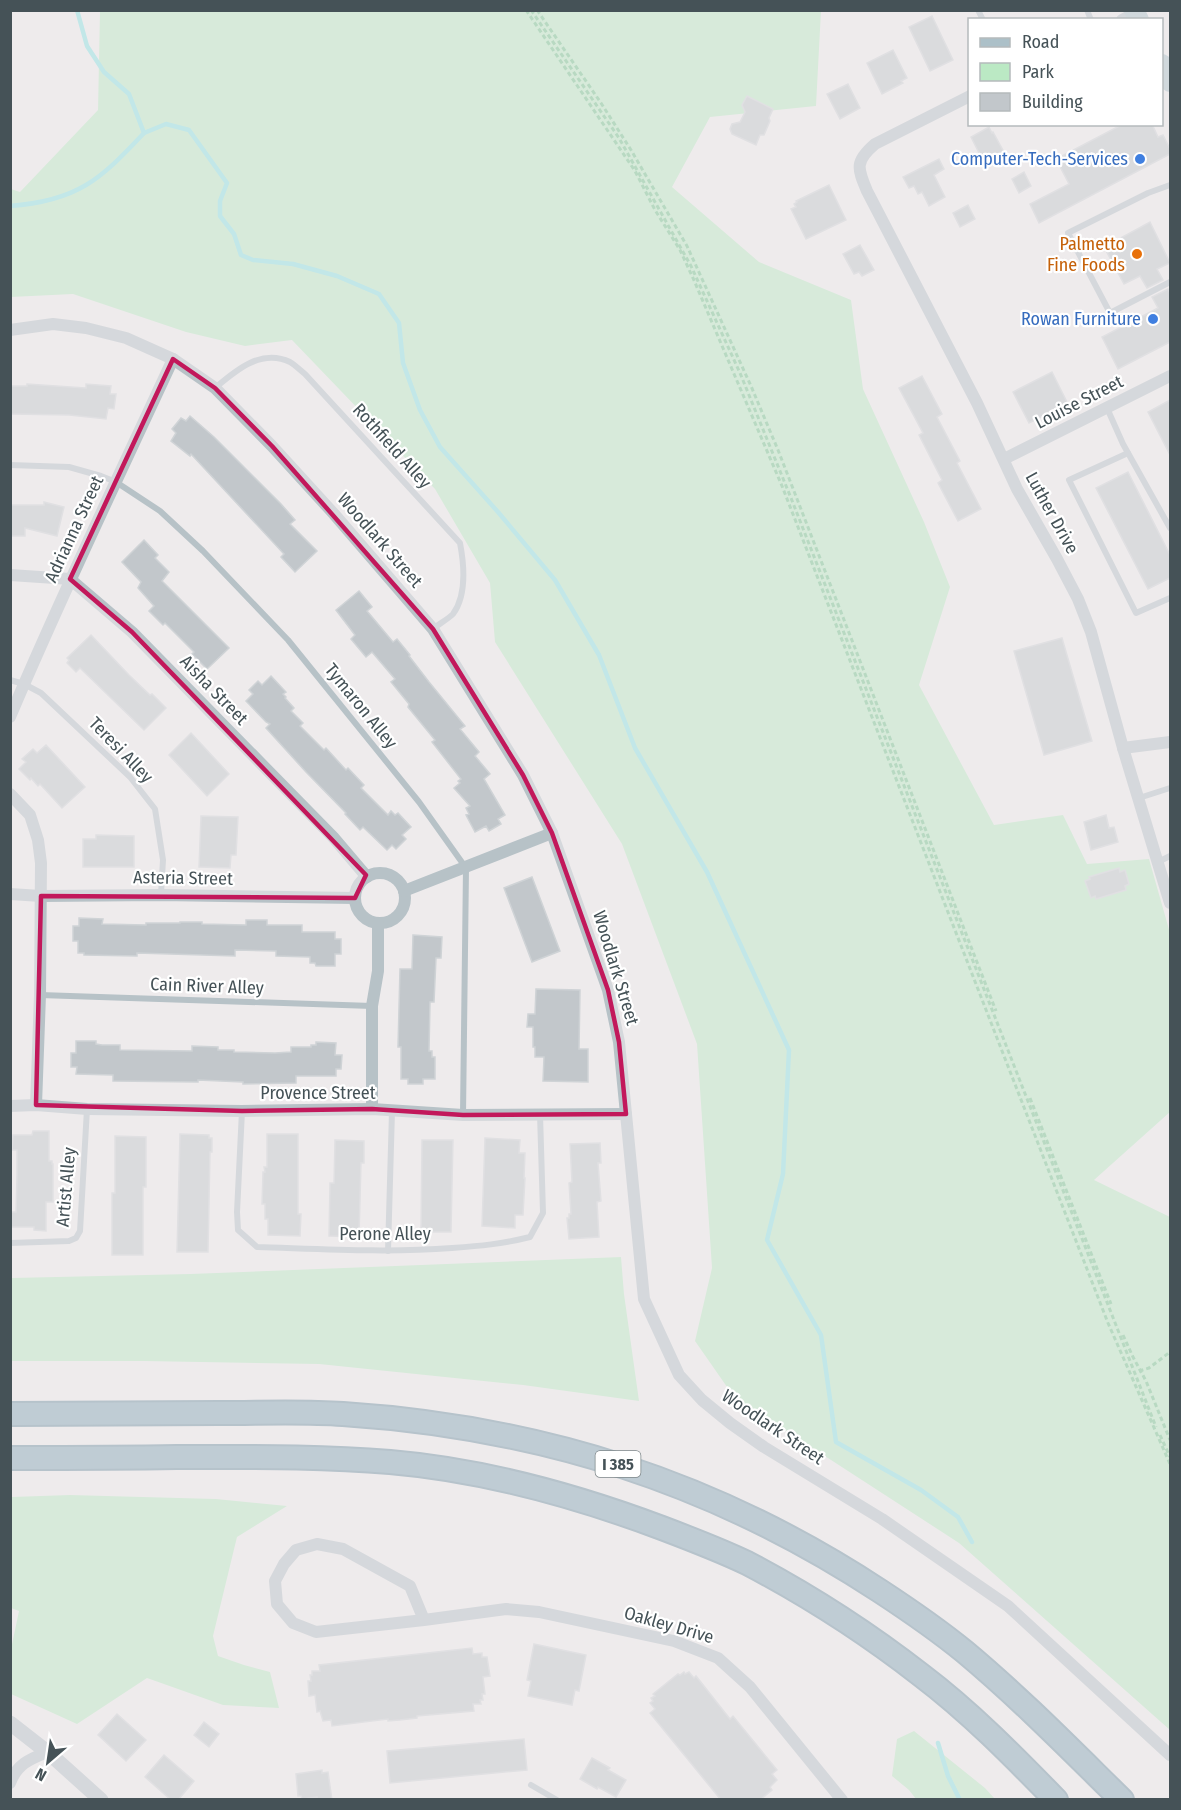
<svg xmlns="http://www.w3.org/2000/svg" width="1181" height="1810" font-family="'Fira Sans Condensed',sans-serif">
<rect width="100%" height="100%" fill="#eeebec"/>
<!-- green -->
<g fill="#bbe9c4">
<path d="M100,11H821L816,106L710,117L672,187L759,262L851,300L863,389L924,522L950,587L919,685L994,825L1063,815L1087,864L1149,859L1170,933V1112L1094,1180L1170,1217V1730L959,1543L734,1397L695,1341L712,1268L697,1044L622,844L495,642L490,583L435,489L292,340L245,346L186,332L73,294L11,297V189L20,192L98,110Z"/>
<path d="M621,1257L624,1294L639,1401L523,1385L319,1364L143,1361H11V1278L190,1274Z"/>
<path d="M70,1495L216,1499L287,1506L237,1537L213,1636L218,1656L244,1665L270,1672L279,1708L223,1705L147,1678L77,1724L11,1694V1649L19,1611L11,1608V1497Z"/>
<path d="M914,1731L985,1788L995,1799H916L909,1790L892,1776L897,1739Z"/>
</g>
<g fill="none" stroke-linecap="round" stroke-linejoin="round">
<!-- stream -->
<g stroke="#8ce2e3" stroke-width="4.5">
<path d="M77,10L87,46L104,72L129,94L144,133L166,124L189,130L227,183L220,201V216L234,234L241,255L253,260L293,264L337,276L379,294L399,323L403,363L420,410L440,447L498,512L555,580L599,655L635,748L707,872L789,1050L783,1174L767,1240L821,1335L836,1442L921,1490L958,1517L972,1542"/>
<path d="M10,206C77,201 100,180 144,133"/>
<path d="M938,1743L948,1776L960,1800"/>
</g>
</g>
<!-- building -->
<g fill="#c2c7cb" stroke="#cfd3d6" stroke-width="1.5">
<path d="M932,16L953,60L930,71L909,27Z"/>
<path d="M893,50L907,78L901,81L903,83L882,94L867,63Z"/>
<path d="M848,84L860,108L840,119L827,94Z"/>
<path d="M747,96L773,109L769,118L770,121L764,135H760L756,145L732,134L730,129L732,124L740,122L745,112L742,105Z"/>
<path d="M1123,124H1152L1158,137L1163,135L1170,149V154L1039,223L1030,204L1069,184L1056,159Z"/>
<path d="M989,127L992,133L993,132L1005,154L985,165L971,137Z"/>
<path d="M939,159L944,169L934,175L945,197L929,206L922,192L918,194L914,186L909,188L903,177Z"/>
<path d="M1024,172L1031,186L1019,193L1012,179Z"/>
<path d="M829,185L846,220L806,239L791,209L796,207L794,204L797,202L796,201Z"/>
<path d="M968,205L975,219L960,227L953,213Z"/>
<path d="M1150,222L1170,263L1157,269L1163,280L1147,288L1140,276L1124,284L1104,247Z"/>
<path d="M860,245L874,270L862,276L859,272L854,274L843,254Z"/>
<path d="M1168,289L1170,293V342L1118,369L1102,337L1158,308L1152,297Z"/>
<path d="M1052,372L1068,404L1029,423L1013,392Z"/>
<path d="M922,376L942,414L937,417L960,461L957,463L981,509L958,521L938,483L942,480L919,435L923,433L899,388Z"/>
<path d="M27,384L86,388V384L111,386L110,394H116L114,409L108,408L106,419L69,415L10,414V386H27Z"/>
<path d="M1170,400V455L1148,412Z"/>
<path d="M190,416L214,437L281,504L295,520L290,524L317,551L295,572L281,557L284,554L191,454L190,456L171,441L176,433L172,429L181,418L186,421Z"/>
<path d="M1128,472L1170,555V578L1148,589L1096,488Z"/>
<path d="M44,502L64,507L57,536L25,528V536H10V505H44Z"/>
<path d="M144,540L158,555L155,558L169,572L162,581L229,648L207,669L192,654L194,652L165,623L163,625L149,611L154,606L138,588L141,582L122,562Z"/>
<path d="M359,591L372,607L367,611L393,642L397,639L410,655L409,656L429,682L465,726L460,729L479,752L475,756L490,774L484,779L505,815L498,819L501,824L489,831L486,826L475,832L466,815L469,814L466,808L470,806L454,788L460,783L458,781L461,779L432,742L435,740L408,707L409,704L391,682L395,679L372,652L366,657L351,639L355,635L336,610Z"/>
<path d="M91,635L129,675L150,695L152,694L166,708L144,730L80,668L76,672L67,663L69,660L67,658Z"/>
<path d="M1062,638L1092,741L1044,755L1014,651Z"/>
<path d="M271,676L286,692L283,694L286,697L285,698L294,708L291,711L303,723L300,726L324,750L326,748L346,770L348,768L364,785L361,788L388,815L391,811L395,815L398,813L411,827L402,835L406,839L396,849L392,845L387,850L363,827L360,830L345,814L346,813L306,772L266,728L270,724L266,722L246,701L253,694L249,690L258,681L262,685Z"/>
<path d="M191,733L229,774L207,796L169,755Z"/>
<path d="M46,745L85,787L62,808L40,784L38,786L31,778L30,780L19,769L26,762L22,759L33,749L37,753Z"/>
<path d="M1106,815L1109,828L1114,827L1118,842L1091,850L1084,822Z"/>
<path d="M201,816L238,817L236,855H231L230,868L199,867Z"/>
<path d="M96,835L134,836V867H83V839H96Z"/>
<path d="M1119,868L1120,872L1125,870L1129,884L1125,886L1126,890L1096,899L1095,896L1091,898L1085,881L1090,879L1089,877Z"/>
<path d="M532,877L560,951L532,962L504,888Z"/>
<path d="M79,918L103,919L102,924L146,925V923H180V922H202V924L246,925V920H267V925H302V932H335V939H341V954H335V966H316L315,963H310V957L276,956V951L235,950V956L137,953V956L84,955V953H78V941H73V926H79Z"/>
<path d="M413,935L442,937L441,958H436L434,1002H430L429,1051H432V1057H435V1079H423V1084H408V1079H401V1047H398L400,969H412Z"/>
<path d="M536,989L580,990L579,1049H588V1082L543,1081L544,1057H535V1047H533V1027H527L528,1014H535Z"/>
<path d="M76,1041H96V1044L102,1045H120V1050L192,1051V1046L218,1047V1050H234V1052L275,1053L291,1052V1047H311V1045H316V1042L336,1043L335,1055H342L341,1069H336V1076H296V1083L243,1084V1082L198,1080V1082L113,1081V1075L76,1074L77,1067H71V1053H76Z"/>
<path d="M33,1131H49V1161H52V1164H53V1202H46V1231L34,1230V1227H10V1212H16L17,1176V1150H12L13,1135H32Z"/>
<path d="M180,1134L209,1135V1138H212V1152H210L208,1252H177Z"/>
<path d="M267,1134H298V1214H301L300,1236L268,1235V1219H265V1204H262L263,1172H265L264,1167H267Z"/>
<path d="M115,1136L146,1137V1187H143V1255H112V1193H115Z"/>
<path d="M485,1138L520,1140L519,1153H525L524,1178H525L523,1215H515V1228L482,1226Z"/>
<path d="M335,1140L364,1141V1163H361L359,1237L329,1236L330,1183H334Z"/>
<path d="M422,1140H453L451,1232H421Z"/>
<path d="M600,1143L601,1163H598L601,1201L597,1202L599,1237L569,1239L567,1218H569V1214H571L569,1183L572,1182L570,1144Z"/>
<path d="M534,1644L586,1655L579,1691L575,1690L572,1705L528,1696L531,1681L527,1680Z"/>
<path d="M472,1648L473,1654L482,1653V1657H487L490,1676L483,1677L485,1694H482L483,1700H480L481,1704H473L474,1711L417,1716V1718L400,1720L388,1721V1719L332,1726L331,1720L323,1721L320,1711L317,1712L315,1695L309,1696L308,1681H311L310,1675H312V1671H320L319,1665Z"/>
<path d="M684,1672L685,1674L689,1672L694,1678L696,1676L730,1719L733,1716L777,1770L772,1774L777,1780L770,1787L772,1790L760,1800H721L650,1713L655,1709L650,1703L653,1701L651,1698L655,1696L653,1694L678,1674L680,1675Z"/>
<path d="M117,1714L146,1740L126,1761L98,1735Z"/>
<path d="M204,1722L219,1734L209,1747L194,1735Z"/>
<path d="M524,1739L527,1770L390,1783L387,1751Z"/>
<path d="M164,1755L194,1781L178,1800H171L145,1777Z"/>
<path d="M592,1758L610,1768L608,1770L626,1780L616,1797L598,1787L597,1789L580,1779Z"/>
<path d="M322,1770V1773L328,1772L332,1800H317V1797L302,1799L301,1796H298L296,1774Z"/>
</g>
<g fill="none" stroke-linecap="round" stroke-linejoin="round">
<defs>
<g id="motorway">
<path d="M10,1414C80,1414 150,1413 220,1413C261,1413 302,1411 343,1414C540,1427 714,1482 880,1591C909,1610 938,1630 965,1652C1020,1698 1070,1749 1122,1800"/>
<path d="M10,1458C66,1458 122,1458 177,1457C248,1457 319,1456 390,1462C484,1470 574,1495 662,1528C691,1539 720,1550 747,1563C808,1595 867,1633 921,1675C970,1712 1013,1756 1056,1800"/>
</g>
</defs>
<!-- motorway casing -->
<use href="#motorway" stroke="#7292a2" stroke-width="26"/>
<!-- path -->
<g stroke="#77c48f" stroke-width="3" stroke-dasharray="4.5 3" stroke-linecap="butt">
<path d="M526,10L635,171L655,210L680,250L693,278L782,486L1108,1323L1170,1464"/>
<path d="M531,10L619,138L691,266L740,373L791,498L1156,1427"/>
<path d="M537,10L601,103L631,150L687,246L751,386L778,450L996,1011"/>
<path d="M1030,1098L1111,1304"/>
<path d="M1123,1335L1133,1357L1146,1381L1170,1440"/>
<path d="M1139,1371L1149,1368L1170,1352"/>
<path d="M1160,1435L1170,1457"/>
</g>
<!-- service -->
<g stroke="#b7c2c7" stroke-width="6">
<path d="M978,10L983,20"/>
<path d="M1087,10L1091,20"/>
<path d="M1170,185L1148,193L1068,233L1110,313L1170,282"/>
<path d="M215,388C235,371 261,348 290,362C295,365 300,370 305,374L460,543C464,564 467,595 453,614C448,619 439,624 433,629"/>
<path d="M1107,408L1123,444L1170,528"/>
<path d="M1128,453L1069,480L1136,613L1170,598"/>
<path d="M10,465L69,467L101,476L116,482L160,511L203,551L288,640L419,802L466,868L463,1115"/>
<path d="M10,680L24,684L41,693L130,777L155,809L163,860L161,894"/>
<path d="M1139,798L1170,788"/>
<path d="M1158,862L1170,856"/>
<path d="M40,995L372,1006"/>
<path d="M242,1111L237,1212L238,1230L257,1247C322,1249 387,1253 452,1248C480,1246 502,1244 530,1237L543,1213L540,1114"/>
<path d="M10,1243L69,1241L76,1238L80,1231L87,1109"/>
<path d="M388,1251L392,1111"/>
<path d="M531,1785L557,1800"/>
</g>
<!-- minor -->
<g stroke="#b7c2c7" stroke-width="12">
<path d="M1122,20L1135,13"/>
<path d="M970,96L875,144C855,161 857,168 867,191L977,403L1017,489L1057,559L1078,599L1091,632L1123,748L1170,903"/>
<path d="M10,330L53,324L86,328L126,338L173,359L215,388L272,446L334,514L433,629L523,775L552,833L608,990L619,1042L644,1299L679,1375L702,1400L730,1423L764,1447L882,1519L1008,1606L1170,1755"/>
<path d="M1004,459L1170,376"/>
<path d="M10,575L70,579L132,632L333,837L367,877"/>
<path d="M10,717C61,596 118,478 173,359"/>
<path d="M1123,748L1170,742"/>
<path d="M10,794L30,815L38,840L41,863L40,995L36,1105"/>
<circle cx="380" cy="898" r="25"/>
<path d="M404,891L552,833"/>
<path d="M10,894L41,896L161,895L355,898"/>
<path d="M10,1106L36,1105L87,1109L242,1111L372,1109L463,1115L626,1114"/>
<path d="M372,1109V1006L378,971V923"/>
<path d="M424,1620L410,1586L343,1549L317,1544L296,1550L284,1564L275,1581L277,1604L293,1623L316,1632L424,1620L506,1609L539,1612L674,1641L718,1658L750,1687L842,1800"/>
<path d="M10,1783C17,1764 30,1759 47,1752"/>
</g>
<!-- tertiary -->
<path stroke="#b7c2c7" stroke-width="15" d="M10,1723L51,1755L101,1800"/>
<!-- primary -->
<g stroke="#acc0c8" stroke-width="20">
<path d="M1134,10L1139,20"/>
<path d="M1162,64L1170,82"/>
</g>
<!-- motorway -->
<use href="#motorway" stroke="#86a7b7" stroke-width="22"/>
</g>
<!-- marked area -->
<path d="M0 0H1181V1810H0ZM173,359L215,388L272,446L433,629L523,775L552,833L608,990L619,1042L626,1114L463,1115L372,1109L242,1111L36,1105L41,896L355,898L366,875L132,632L70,579Z" fill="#eeebec" fill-opacity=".55" fill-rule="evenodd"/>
<path fill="none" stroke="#c2185b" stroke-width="4.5" stroke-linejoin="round" d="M173,359L215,388L272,446L433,629L523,775L552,833L608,990L619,1042L626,1114L463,1115L372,1109L242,1111L36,1105L41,896L355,898L366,875L132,632L70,579Z"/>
<!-- markers -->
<g fill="#3f7fe0" stroke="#fff" stroke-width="2">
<circle cx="1140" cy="159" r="6"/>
<circle cx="1153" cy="319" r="6"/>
</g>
<circle fill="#e8710a" stroke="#fff" stroke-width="2" cx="1137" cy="254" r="6"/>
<g text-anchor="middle" stroke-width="4.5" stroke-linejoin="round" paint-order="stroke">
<!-- shield labels -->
<rect fill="#fff" stroke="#7d8689" stroke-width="1.5" x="595.5" y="1451" width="45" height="26" rx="4.5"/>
<g font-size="16" font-weight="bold" fill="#455257">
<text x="618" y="1470">I 385</text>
</g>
<!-- shop labels -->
<g font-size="18" fill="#366cbe" stroke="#fff" text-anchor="end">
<text x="1128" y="165">Computer-Tech-Services</text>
<text x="1141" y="325">Rowan Furniture</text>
</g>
<!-- food labels -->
<g font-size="18" fill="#c56008" stroke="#fff" text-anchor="end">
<text x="1125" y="250">Palmetto<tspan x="1125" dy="21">Fine Foods</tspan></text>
</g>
<!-- street labels -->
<g font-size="18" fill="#455257" stroke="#fff">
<text transform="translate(1079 402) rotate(-27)" y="6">Louise Street</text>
<text transform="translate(392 446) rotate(48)" y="6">Rothfield Alley</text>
<text transform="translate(1052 513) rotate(61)" y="6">Luther Drive</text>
<text transform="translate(74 529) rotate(-65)" y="6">Adrianna Street</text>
<text transform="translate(380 540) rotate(49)" y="6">Woodlark Street</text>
<text transform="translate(214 690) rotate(46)" y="6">Aisha Street</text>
<text transform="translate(361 706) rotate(51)" y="6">Tymaron Alley</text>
<text transform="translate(121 750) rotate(46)" y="6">Teresi Alley</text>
<text transform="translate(183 878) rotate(1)" y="6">Asteria Street</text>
<text transform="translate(616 968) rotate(73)" y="6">Woodlark Street</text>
<text transform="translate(207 986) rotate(2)" y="6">Cain River Alley</text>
<text x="318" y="1099">Provence Street</text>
<text transform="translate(66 1187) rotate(-85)" y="6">Artist Alley</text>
<text x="385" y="1240">Perone Alley</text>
<text transform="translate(773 1427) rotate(34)" y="6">Woodlark Street</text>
<text transform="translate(669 1625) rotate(16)" y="6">Oakley Drive</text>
</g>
</g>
<!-- border -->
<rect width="1181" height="1810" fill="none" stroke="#455257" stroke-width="24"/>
<!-- legend -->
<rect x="968" y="18" width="195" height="108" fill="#ffffff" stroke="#b5babc" stroke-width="1.5"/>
<rect x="980" y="38" width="30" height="9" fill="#acc0c8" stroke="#b5babc" stroke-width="1.5"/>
<text x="1022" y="48" font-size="18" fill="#455257">Road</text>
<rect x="980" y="63" width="30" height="18" fill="#bbe9c4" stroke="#b5babc" stroke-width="1.5"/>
<text x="1022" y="78" font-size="18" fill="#455257">Park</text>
<rect x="980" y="93" width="30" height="18" fill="#c2c7cb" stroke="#b5babc" stroke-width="1.5"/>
<text x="1022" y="108" font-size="18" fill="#455257">Building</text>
<!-- north arrow -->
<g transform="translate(48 1762) rotate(209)" stroke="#ffffff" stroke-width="4.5" paint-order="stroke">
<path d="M0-4.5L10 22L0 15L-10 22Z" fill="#455257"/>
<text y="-9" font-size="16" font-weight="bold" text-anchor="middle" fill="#455257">N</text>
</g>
</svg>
